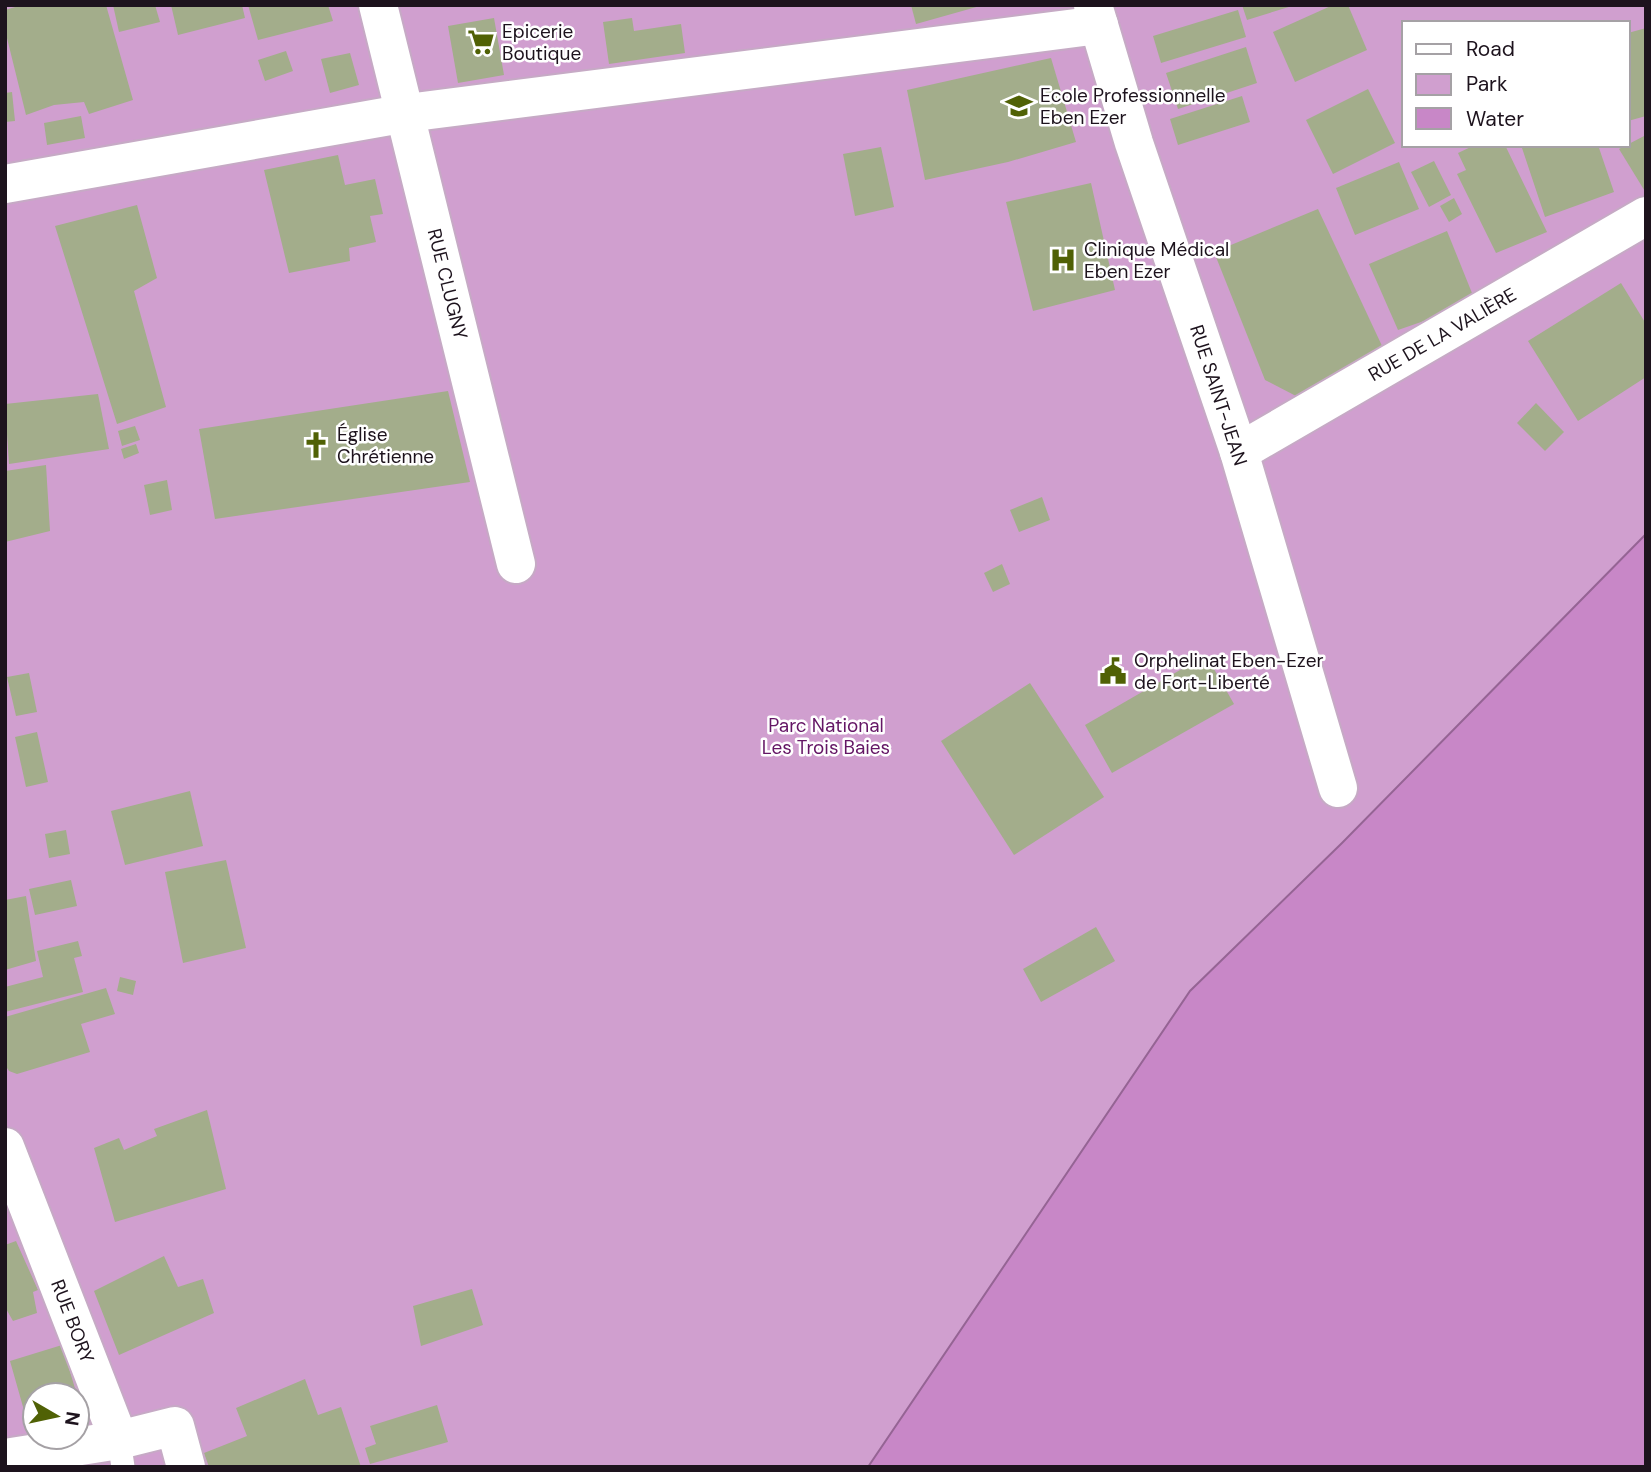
<svg xmlns="http://www.w3.org/2000/svg" width="1651" height="1472" font-family="'DM Sans',sans-serif">
<rect width="100%" height="100%" fill="#f1d4f0"/>
<!-- green -->
<path fill="#d09fcf" fill-rule="evenodd" d="M5,5H1646V1467H5ZM1404,23H1628V145H1404ZM35,1395H77V1437H35Z"/>
<!-- water -->
<path fill="#c887c7" stroke="#956494" stroke-width="2" d="M1646,534V1467H868L1190,991L1342,843Z"/>
<!-- building -->
<g fill="#a3ad8b">
<path d="M22,5H106L133,100L89,114L84,102L54,105L26,115L5,30V10Z"/>
<path d="M113,5H155L160,22L119,32Z"/>
<path d="M171,5H242L245,18L178,35Z"/>
<path d="M248,5H328L333,21L258,40Z"/>
<path d="M911,5H980V6L916,24Z"/>
<path d="M1242,5H1292V6L1247,20Z"/>
<path d="M1333,5H1348L1367,50L1295,82L1273,32Z"/>
<path d="M1238,10L1246,37L1161,63L1153,36Z"/>
<path d="M494,18L504,75L458,83L448,26Z"/>
<path d="M632,18L634,31L681,24L685,53L609,64L603,22Z"/>
<path d="M1646,28V116L1628,121V33Z"/>
<path d="M1246,47L1257,83L1178,109L1166,73Z"/>
<path d="M286,51L293,71L265,81L258,60Z"/>
<path d="M350,53L359,85L330,93L321,59Z"/>
<path d="M1051,58L1076,142L1008,162L925,180L907,90Z"/>
<path d="M1368,89L1395,143L1333,174L1306,120Z"/>
<path d="M12,92L15,121L5,122V93Z"/>
<path d="M1242,96L1250,122L1178,145L1170,119Z"/>
<path d="M81,116L85,138L47,145L44,123Z"/>
<path d="M1646,135V193L1619,149Z"/>
<path d="M1475,145H1505L1547,232L1496,253L1457,174L1466,170L1458,153Z"/>
<path d="M1521,145H1598L1614,192L1545,217Z"/>
<path d="M881,147L894,207L855,216L843,154Z"/>
<path d="M338,155L345,185L375,179L383,214L370,216L376,242L349,248L350,261L289,273L264,170Z"/>
<path d="M1434,161L1451,195L1429,207L1411,172Z"/>
<path d="M1399,162L1419,209L1355,235L1336,188Z"/>
<path d="M1091,183L1115,290L1033,311L1006,202Z"/>
<path d="M1454,198L1462,214L1449,222L1440,206Z"/>
<path d="M137,205L157,278L134,291L166,407L117,424L55,226Z"/>
<path d="M1318,209L1383,348L1296,396L1265,380L1214,252Z"/>
<path d="M1447,231L1476,303L1398,330L1369,264Z"/>
<path d="M1621,283L1646,324V377L1578,421L1528,341Z"/>
<path d="M448,391L470,482L215,519L199,429Z"/>
<path d="M98,394L109,449L9,464L5,404Z"/>
<path d="M1536,403L1564,432L1545,451L1517,423Z"/>
<path d="M135,426L140,440L122,446L118,431Z"/>
<path d="M136,444L139,453L124,459L121,449Z"/>
<path d="M46,465L50,531L5,542V471Z"/>
<path d="M167,480L172,510L150,515L144,485Z"/>
<path d="M1042,497L1050,520L1019,532L1010,510Z"/>
<path d="M1002,564L1010,584L993,592L984,573Z"/>
<path d="M1206,655L1234,704L1112,773L1085,725Z"/>
<path d="M29,673L37,712L16,716L7,677Z"/>
<path d="M1030,683L1104,797L1014,855L941,741Z"/>
<path d="M37,732L48,782L26,787L15,737Z"/>
<path d="M190,791L203,846L125,865L111,811Z"/>
<path d="M66,830L70,854L49,858L45,834Z"/>
<path d="M226,860L246,948L183,963L165,872Z"/>
<path d="M71,880L77,906L35,915L29,889Z"/>
<path d="M26,896L36,961L5,970V900Z"/>
<path d="M1096,927L1115,961L1041,1002L1023,969Z"/>
<path d="M78,941L82,956L74,958L83,992L5,1012V987L43,977L37,951Z"/>
<path d="M120,977L136,981L133,995L117,991Z"/>
<path d="M106,988L115,1014L81,1024L90,1052L17,1074L9,1071L5,1065V1017Z"/>
<path d="M207,1110L226,1189L115,1222L94,1148L119,1138L124,1150L157,1136L154,1129Z"/>
<path d="M16,1241L38,1290L33,1292L37,1313L13,1321L5,1307V1245Z"/>
<path d="M164,1256L178,1287L203,1279L214,1313L119,1355L94,1291Z"/>
<path d="M472,1289L483,1325L421,1346L413,1306Z"/>
<path d="M62,1345L77,1395H35V1426L29,1428L10,1361Z"/>
<path d="M305,1379L318,1415L341,1407L361,1467H209L204,1453L247,1436L236,1408Z"/>
<path d="M437,1405L448,1442L370,1464L365,1448L376,1444L370,1426Z"/>
</g>
<g fill="none" stroke-linecap="round" stroke-linejoin="round">
<defs>
<path id="lane" d="M119,1440L123,1467"/>
<g id="street">
<path d="M378,5L516,564"/>
<path d="M1093,5L1134,143L1239,452L1338,788"/>
<path d="M5,184L407,113L1099,25"/>
<path d="M1239,452L1646,216"/>
<path d="M5,1147L119,1440"/>
<path d="M5,1458L119,1440L175,1426L186,1467"/>
</g>
</defs>
<!-- lane casing -->
<use href="#lane" stroke="#c6aac5" stroke-width="26"/>
<!-- street casing -->
<use href="#street" stroke="#c6aac5" stroke-width="42"/>
<!-- lane -->
<use href="#lane" stroke="#fff" stroke-width="23"/>
<!-- street -->
<use href="#street" stroke="#fff" stroke-width="38"/>
</g>
<!-- icons -->
<defs>
<symbol id="supermarket-bare" viewBox="-9 -9 18 18"><path d="M-6-5.5h2.5l.6 2H6L4.5 2H-2.5L-4.4-4H-6ZM-1.5 3.2a1.3 1.3 0 1 0 .1 0ZM3 3.2a1.3 1.3 0 1 0 .1 0Z" fill="#506105" stroke="#fff" stroke-width="2.5" paint-order="stroke"/></symbol>
<symbol id="school-bare" viewBox="-9 -9 18 18"><path d="M0-5L7-2L0 1L-7-2ZM-4 1L0 2.5L4 1V4Q0 6-4 4Z" fill="#506105" stroke="#fff" stroke-width="2.5" paint-order="stroke"/></symbol>
<symbol id="hospital-bare" viewBox="-9 -9 18 18"><path d="M-5-5h3v3.5h4V-5h3V5h-3V1.5h-4V5h-3Z" fill="#506105" stroke="#fff" stroke-width="2.5" paint-order="stroke"/></symbol>
<symbol id="church-bare" viewBox="-9 -9 18 18"><path d="M-1.2-6h2.4v3.5h3.3v2.4h-3.3V6h-2.4V-.1h-3.3v-2.4h3.3Z" fill="#506105" stroke="#fff" stroke-width="2.5" paint-order="stroke"/></symbol>
<symbol id="civic-bare" viewBox="-9 -9 18 18"><path d="M-.6-6.5H3V-4.5H.6V-3L4-1V1h2V6H-6V1h2V-1L-.6-3ZM-1.2 2.5V6h2.4V2.5Z" fill="#506105" stroke="#fff" stroke-width="2.5" paint-order="stroke"/></symbol>
</defs>
<g fill-rule="evenodd">
<use href="#supermarket-bare" x="462" y="23" width="38" height="38"/>
<use href="#school-bare" x="1000" y="87" width="38" height="38"/>
<use href="#hospital-bare" x="1044" y="241" width="38" height="38"/>
<use href="#church-bare" x="297" y="426" width="38" height="38"/>
<use href="#civic-bare" x="1094" y="652" width="38" height="38"/>
</g>
<g text-anchor="middle" stroke-width="5" stroke-linejoin="round" paint-order="stroke">
<!-- poi labels -->
<g font-size="19" fill="#1d131d" stroke="#fff" text-anchor="start">
<text x="502" y="38">Epicerie<tspan x="502" dy="22">Boutique</tspan></text>
<text x="1040" y="102">Ecole Professionnelle<tspan x="1040" dy="22">Eben Ezer</tspan></text>
<text x="1084" y="256">Clinique Médical<tspan x="1084" dy="22">Eben Ezer</tspan></text>
<text x="337" y="441">Église<tspan x="337" dy="22">Chrétienne</tspan></text>
<text x="1134" y="667">Orphelinat Eben-Ezer<tspan x="1134" dy="22">de Fort-Liberté</tspan></text>
</g>
<!-- street labels -->
<g font-size="19" fill="#1d131d" stroke="#fff">
<text transform="translate(448 284) rotate(76)" y="7">RUE CLUGNY</text>
<text transform="translate(1442 334) rotate(-30)" y="7">RUE DE LA VALIÈRE</text>
<text transform="translate(1219 395) rotate(72)" y="7">RUE SAINT-JEAN</text>
<text transform="translate(73 1321) rotate(69)" y="7">RUE BORY</text>
</g>
<!-- park labels -->
<g font-size="19" fill="#641665" stroke="#fff">
<text x="826" y="732">Parc National<tspan x="826" dy="22">Les Trois Baies</tspan></text>
</g>
</g>
<!-- border -->
<rect width="1651" height="1472" fill="none" stroke="#1d131d" stroke-width="14"/>
<!-- legend -->
<rect x="1402" y="21" width="228" height="126" fill="#ffffff" stroke="#a5a1a5" stroke-width="2"/>
<rect x="1416" y="44" width="35" height="10" fill="#ffffff" stroke="#a5a1a5" stroke-width="2"/>
<text x="1466" y="56" font-size="21" fill="#1d131d">Road</text>
<rect x="1416" y="74" width="35" height="21" fill="#d09fcf" stroke="#a5a1a5" stroke-width="2"/>
<text x="1466" y="91" font-size="21" fill="#1d131d">Park</text>
<rect x="1416" y="108" width="35" height="21" fill="#c887c7" stroke="#a5a1a5" stroke-width="2"/>
<text x="1466" y="126" font-size="21" fill="#1d131d">Water</text>
<!-- north arrow -->
<g transform="translate(56 1416) rotate(99)"><circle r="33" fill="#ffffff" stroke="#a5a1a5" stroke-width="2"/>
<path d="M0-5L12 26L0 18L-12 26Z" fill="#506105"/>
<text y="-10" font-size="19" font-weight="bold" text-anchor="middle" fill="#1d131d">N</text>
</g>
</svg>
